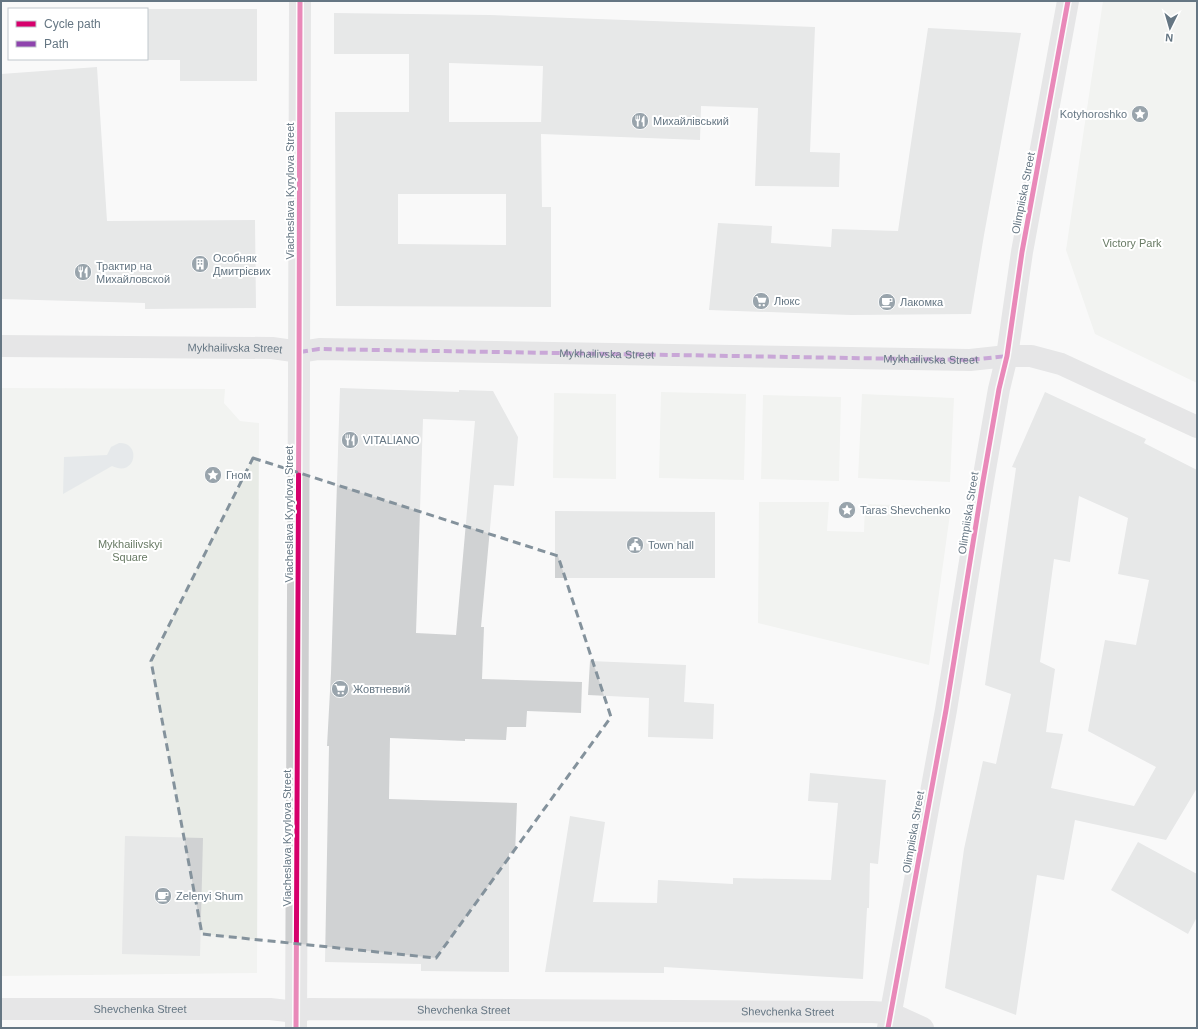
<svg xmlns="http://www.w3.org/2000/svg" width="1198" height="1029" font-family="Helvetica,sans-serif">
<rect width="100%" height="100%" fill="#f9f9f9"/>
<!-- green -->
<g fill="#e8ebe6">
<path d="M1103,1H1197V383L1095,334L1066,250Z"/>
<path d="M1,388L225,389L224,403L240,421L259,423L257,973L1,976Z"/>
<path d="M661,392L746,394L744,480L659,478Z"/>
<path d="M554,393L616,394V479L553,478Z"/>
<path d="M862,394L954,398L950,482L858,478Z"/>
<path d="M763,395L841,397L839,481L761,479Z"/>
<path d="M759,502H829L827,531L864,532L865,504L951,507L929,665L758,623Z"/>
</g>
<!-- water -->
<path fill="#ced6d9" d="M119,443C142,442 136,478 112,466L63,494L64,457L107,455L111,447Z"/>
<!-- building -->
<g fill="#d0d2d3" fill-rule="evenodd">
<path d="M147,9H257V81H180V60H147Z"/>
<path d="M334,13L490,15L815,27L810,152L840,153L839,187L755,186L758,108L701,106L700,140L541,134L542,207H551V307L336,306L335,112H409V54H334ZM449,63L543,66L541,125V122H449ZM398,194H506V245L398,244Z"/>
<path d="M928,28L1021,33L984,235L971,314L851,315L709,310L718,223L772,226L771,243L831,247L832,229L898,231Z"/>
<path d="M97,67L107,221L255,220L256,308L145,309V303L1,299V74Z"/>
<path d="M340,388L459,392V390L493,391L518,437L514,486L494,485L481,627H484L482,679L582,682L581,713L527,711L526,727H507L506,740L465,739V741L390,738L389,799L517,803L515,854L509,853V972L421,971V964L325,962L329,746H327L331,673ZM423,419L475,421L456,635L416,633Z"/>
<path d="M1045,392L1146,439L1144,443L1197,470V788L1166,840L1075,820L1064,880L1037,875L1016,1015L945,988L964,849L983,761L996,764L1011,694L985,685L1016,468L1012,467ZM1079,496L1128,518L1118,574L1149,580L1136,645L1105,640L1088,731L1156,767L1134,806L1051,788L1063,734L1046,732L1055,669L1040,662L1054,559L1070,562Z"/>
<path d="M555,511L715,512V578H555Z"/>
<path d="M590,661L686,665L684,702L714,704L713,739L648,737L649,698L588,695Z"/>
<path d="M810,773L886,780L878,864L870,863L869,908H867L863,979L664,967V973L545,972L570,816L605,822L593,902L657,903L658,880L733,884V878L831,880L838,803L808,801Z"/>
<path d="M125,836L203,838L200,956L122,954Z"/>
<path d="M1138,842L1197,874V917L1188,934L1111,890Z"/>
</g>
<g fill="none" stroke-linecap="round" stroke-linejoin="round">
<!-- street -->
<g stroke="#cecfd0" stroke-width="22">
<path id="s1" d="M1,346L272,348L300,352L319,349L970,360L1007,356H1031L1061,364L1197,427"/>
<path id="s2" d="M1,1009H270L296,1012L309,1009L872,1012L890,1013L923,1028"/>
<path d="M296,1028L299,379L300,1"/>
<path d="M888,1028L946,710L983,481L999,389L1007,356L1022,252L1068,1"/>
</g>
<!-- quiet -->
<path stroke="#8e44ad" stroke-width="4" stroke-dasharray="8 4" stroke-linecap="butt" id="s3" d="M300,352L319,349L970,360L1007,356"/>
<defs>
<g id="cycleway">
<path d="M296,1028L299,379L300,1"/>
<path d="M888,1028L946,710L983,481L999,389L1007,356L1022,252L1068,1"/>
</g>
</defs>
<!-- cycleway casing -->
<use href="#cycleway" stroke="#fff" stroke-width="8"/>
<!-- cycleway -->
<use href="#cycleway" stroke="#d6006c" stroke-width="5"/>
</g>
<!-- marked area -->
<path d="M0 0H1198V1029H0ZM253,458L558,556L611,717L436,958L202,934L151,661Z" fill="#f9f9f9" fill-opacity=".55" fill-rule="evenodd"/>
<path fill="none" stroke="#84929c" stroke-width="3" stroke-dasharray="8 5" stroke-linejoin="round" d="M253,458L558,556L611,717L436,958L202,934L151,661Z"/>
<!-- icons -->
<defs>
<symbol id="sight-disc" viewBox="-11 -11 22 22"><circle r="9.5" fill="#99a4ac" stroke="#fff"/><path d="M0-6L1.8-2.2L6-1.7L2.9 1.2L3.7 5.4L0 3.3L-3.7 5.4L-2.9 1.2L-6-1.7L-1.8-2.2Z" fill="#fff"/></symbol>
<symbol id="restaurant-disc" viewBox="-11 -11 22 22"><circle r="9.5" fill="#99a4ac" stroke="#fff"/><path d="M-5-6h1v4h1v-4h1v4h1v-4h1v5L-1.5 .5V6h-2V.5L-5-1ZM5-6V6H3V1.5H1.5Q1.5-4 5-6Z" fill="#fff"/></symbol>
<symbol id="building-disc" viewBox="-11 -11 22 22"><circle r="9.5" fill="#99a4ac" stroke="#fff"/><path d="M-4-6H4V6H1V3H-1V6H-4ZM-2.5-4.3h1.7v1.8h-1.7ZM.8-4.3h1.7v1.8H.8ZM-2.5-1h1.7V.8h-1.7ZM.8-1h1.7V.8H.8Z" fill="#fff"/></symbol>
<symbol id="supermarket-disc" viewBox="-11 -11 22 22"><circle r="9.5" fill="#99a4ac" stroke="#fff"/><path d="M-6-5.5h2.5l.6 2H6L4.5 2H-2.5L-4.4-4H-6ZM-1.5 3.2a1.3 1.3 0 1 0 .1 0ZM3 3.2a1.3 1.3 0 1 0 .1 0Z" fill="#fff"/></symbol>
<symbol id="cafe-disc" viewBox="-11 -11 22 22"><circle r="9.5" fill="#99a4ac" stroke="#fff"/><path d="M-5.5-4.5H6V0H3Q3 3.5 0 3.5H-2.5Q-5.5 3.5-5.5 0ZM3-3.2v2h1.7v-2ZM-6 4.5H4V6H-6Z" fill="#fff"/></symbol>
<symbol id="civic-disc" viewBox="-11 -11 22 22"><circle r="9.5" fill="#99a4ac" stroke="#fff"/><path d="M-.6-6.5H3V-4.5H.6V-3L4-1V1h2V6H-6V1h2V-1L-.6-3ZM-1.2 2.5V6h2.4V2.5Z" fill="#fff"/></symbol>
</defs>
<g fill-rule="evenodd">
<use href="#sight-disc" x="1130" y="104" width="20" height="20"/>
<use href="#restaurant-disc" x="630" y="111" width="20" height="20"/>
<use href="#building-disc" x="190" y="254" width="20" height="20"/>
<use href="#restaurant-disc" x="73" y="262" width="20" height="20"/>
<use href="#supermarket-disc" x="751" y="291" width="20" height="20"/>
<use href="#cafe-disc" x="877" y="292" width="20" height="20"/>
<use href="#restaurant-disc" x="340" y="430" width="20" height="20"/>
<use href="#sight-disc" x="203" y="465" width="20" height="20"/>
<use href="#sight-disc" x="837" y="500" width="20" height="20"/>
<use href="#civic-disc" x="625" y="535" width="20" height="20"/>
<use href="#supermarket-disc" x="330" y="679" width="20" height="20"/>
<use href="#cafe-disc" x="153" y="886" width="20" height="20"/>
</g>
<g text-anchor="middle" stroke-width="4" stroke-linejoin="round" paint-order="stroke">
<!-- poi labels -->
<g font-size="11" fill="#657683" stroke="#fff" text-anchor="start">
<text x="1127" y="118" text-anchor="end">Kotyhoroshko</text>
<text x="653" y="125">Михайлівський</text>
<text x="213" y="262">Особняк<tspan x="213" dy="13">Дмитрієвих</tspan></text>
<text x="96" y="270">Трактир на<tspan x="96" dy="13">Михайловской</tspan></text>
<text x="774" y="305">Люкс</text>
<text x="900" y="306">Лакомка</text>
<text x="363" y="444">VITALIANO</text>
<text x="226" y="479">Гном</text>
<text x="860" y="514">Taras Shevchenko</text>
<text x="648" y="549">Town hall</text>
<text x="353" y="693">Жовтневий</text>
<text x="176" y="900">Zelenyi Shum</text>
</g>
<!-- street labels -->
<g font-size="11" fill="#657683" stroke="#fff">
<text transform="translate(290 191) rotate(-90)" y="4">Viacheslava Kyrylova Street</text>
<text transform="translate(1023 193) rotate(-79)" y="4">Olimpiiska Street</text>
<text dy="4" stroke="none"><textPath href="#s1" startOffset="234">Mykhailivska Street</textPath></text>
<text dy="4" stroke="none"><textPath href="#s3" startOffset="307">Mykhailivska Street</textPath></text>
<text dy="4" stroke="none"><textPath href="#s3" startOffset="631">Mykhailivska Street</textPath></text>
<text transform="translate(968 513) rotate(-81)" y="4">Olimpiiska Street</text>
<text transform="translate(289 514) rotate(-90)" y="4">Viacheslava Kyrylova Street</text>
<text transform="translate(913 832) rotate(-80)" y="4">Olimpiiska Street</text>
<text transform="translate(287 838) rotate(-90)" y="4">Viacheslava Kyrylova Street</text>
<text dy="4" stroke="none"><textPath href="#s2" startOffset="139">Shevchenka Street</textPath></text>
<text dy="4" stroke="none"><textPath href="#s2" startOffset="463">Shevchenka Street</textPath></text>
<text dy="4" stroke="none"><textPath href="#s2" startOffset="787">Shevchenka Street</textPath></text>
</g>
<!-- park labels -->
<g font-size="11" fill="#687a64" stroke="#fff">
<text x="1132" y="247">Victory Park</text>
<text x="130" y="548">Mykhailivskyi<tspan x="130" dy="13">Square</tspan></text>
</g>
</g>
<!-- border -->
<rect width="1198" height="1029" fill="none" stroke="#657683" stroke-width="4"/>
<!-- legend -->
<rect x="8" y="8" width="140" height="52" fill="#ffffff" stroke="#c1c8cd"/>
<rect x="16" y="21" width="20" height="6" fill="#d6006c" stroke="#c1c8cd"/>
<text x="44" y="28" font-size="12" fill="#657683">Cycle path</text>
<rect x="16" y="41" width="20" height="6" fill="#8e44ad" stroke="#c1c8cd"/>
<text x="44" y="48" font-size="12" fill="#657683">Path</text>
<!-- north arrow -->
<g transform="translate(1170 28) rotate(185)" stroke="#ffffff" stroke-width="3" paint-order="stroke">
<path d="M0-3L7 15L0 10L-7 15Z" fill="#657683"/>
<text y="-6" font-size="11" font-weight="bold" text-anchor="middle" fill="#657683">N</text>
</g>
</svg>
